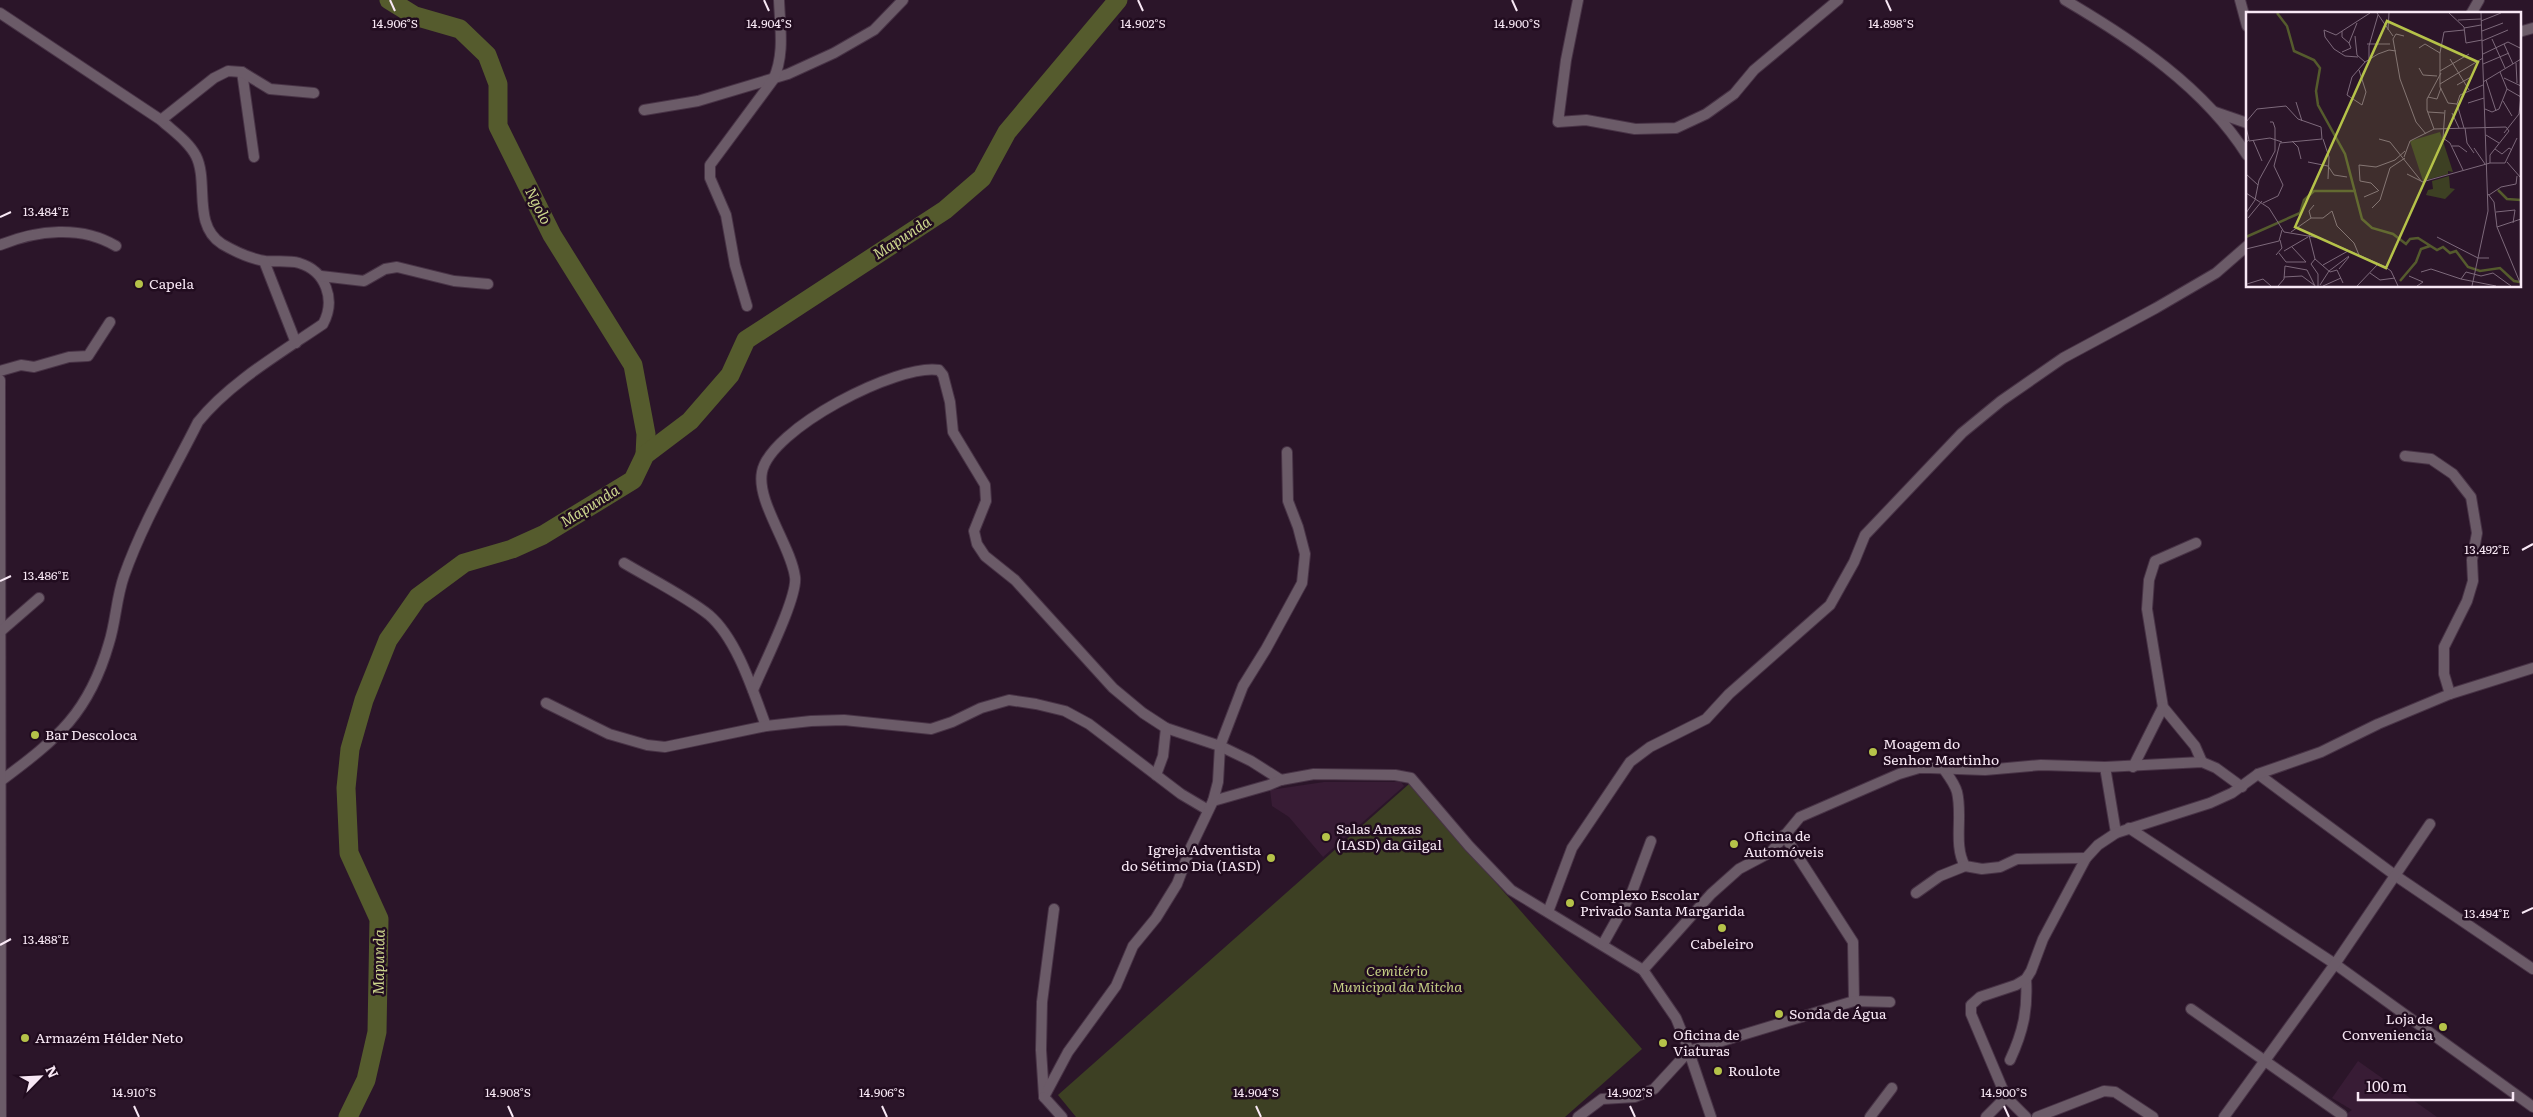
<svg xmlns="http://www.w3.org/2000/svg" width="2533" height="1117" font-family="Literata,serif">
<rect width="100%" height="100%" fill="#2b1529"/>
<!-- built -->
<g fill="#381c35">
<path d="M1324,782H1401L1404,786L1323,857L1289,817L1272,806L1270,790Z"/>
<path d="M2358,1061L2437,1117H2342L2352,1110L2332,1098Z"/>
</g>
<!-- green -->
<path fill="#3d4023" d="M1409,784L1642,1049L1565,1117H1076L1058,1095Z"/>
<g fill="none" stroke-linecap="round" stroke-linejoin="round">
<!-- river -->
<g stroke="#555b2d" stroke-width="19">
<path d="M389,0L415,16L460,29L487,55L498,84V126L552,235L633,365L646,434L645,455"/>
<path d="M348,1117L366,1080L377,1032L379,919L349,853L346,788L350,749L364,700L388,640L418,597L464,563L512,549L543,535L633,480L645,455L690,421L730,375L746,340L945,210L982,178L1007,132L1118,0"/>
</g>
<defs>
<g id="minor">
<path d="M1578,0L1566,60L1558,122L1586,120L1635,129L1676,128L1706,114L1734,94L1754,70L1838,0"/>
<path d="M2065,0C2133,40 2204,87 2247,155"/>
<path d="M2240,0L2247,26"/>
<path d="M0,13L161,120C173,131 189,142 196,156C209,182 192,225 222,244C234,251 252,259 265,261C276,262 288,260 299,263C326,271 336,300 323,324C282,352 229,383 198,422C173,472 143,522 124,576C116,599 116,621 109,643C89,713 58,738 2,780"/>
<path d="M2471,14L2479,0"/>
<path d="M2519,32L2533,28"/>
<path d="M242,72L254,157"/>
<path d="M644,110L698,101L788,74L834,53L874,30L903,0"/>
<path d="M2215,112L2247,123"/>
<path d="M161,120L214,78L228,71L242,72L270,89L314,93"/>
<path d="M0,245C37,230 81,225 116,246"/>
<path d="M264,261L296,343"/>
<path d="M321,276L364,281L385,269L397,267L454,281L488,284"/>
<path d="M747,306L735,265L726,215L710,178V165L773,80C785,55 780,27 779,0"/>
<path d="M0,371L21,365L34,367L69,357L88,356L110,322"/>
<path d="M0,380L1,1117"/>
<path d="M2405,456L2431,459L2453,474L2471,497L2477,533L2472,560L2473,581L2467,601L2444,647V674L2450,694"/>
<path d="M2196,543L2155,561L2149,580L2147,609L2163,707L2195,746L2202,762"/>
<path d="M624,563C649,578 687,597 709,615C737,639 753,691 766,726"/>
<path d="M1,631L39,598"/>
<path d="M753,690C762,668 798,597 795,577C791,546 756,501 762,472C770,429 898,363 939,370L943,375L950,402L953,432L985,485L986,501L974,531L977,544L985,556L1015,580L1113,688L1143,713L1166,728L1220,746L1251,761L1281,780"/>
<path d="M546,703L609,734L647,745L665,747L766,726L811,721L844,720L931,729L952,722L981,708L1009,700L1036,704L1065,711L1089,724L1181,794L1208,810"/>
<path d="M2105,767L2116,833"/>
<path d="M2133,767L2163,707"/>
<path d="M1943,768C1948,775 1955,784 1957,792C1963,816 1953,845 1965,866L1982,869L2000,867L2017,859L2086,858"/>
<path d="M2258,774L2396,876L2533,969"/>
<path d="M1156,775L1163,756L1166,728"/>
<path d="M1213,801L1269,785L1281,780L1314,774L1395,775L1411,778L1469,846L1511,890L1643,970L1676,1018L1685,1040L1711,1117"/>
<path d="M2129,828L2335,964L2533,1107"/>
<path d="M1784,835L1853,942L1854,1001"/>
<path d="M1916,893L1940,876L1965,866"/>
<path d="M1548,912L1572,848L1630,762L1650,747L1706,719L1729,694L1830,605L1854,562L1865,535L1962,433L2001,401L2063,358L2156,308L2216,273L2247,246"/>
<path d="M1603,944L1632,892L1651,841"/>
<path d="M1643,970L1711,894L1739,869L1771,852L1800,817L1899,774L1919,768H1930L1985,770L2041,765L2105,767L2202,762L2216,768L2242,787"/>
<path d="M2191,1009L2342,1115"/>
<path d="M2010,1060C2023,1032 2028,1010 2026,979"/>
<path d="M1044,1096L1041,1050L1042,1002L1054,909"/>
<path d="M1044,1097L1068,1052L1116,986L1133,946L1156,918L1177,884L1191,847L1213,801L1218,782L1220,746L1243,686L1266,649L1302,583L1305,554L1298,527L1288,501L1287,452"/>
<path d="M1044,1097L1062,1117"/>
<path d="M1578,1117L1602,1099L1635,1097L1654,1089L1689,1051L1854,1001L1890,1002"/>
<path d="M1870,1117L1892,1088"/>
<path d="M1986,1117L2006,1097"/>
<path d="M2026,1117L2006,1097L1971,1014V1005L1980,997L2016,985L2026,979L2031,971L2043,939L2086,858L2098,845L2116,833L2210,803L2232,793L2258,774L2321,752L2378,724L2450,694L2533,668"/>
<path d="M2037,1117L2104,1091L2115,1092L2153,1117"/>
<path d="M2224,1117L2335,964L2430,824"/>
</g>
</defs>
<!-- minor casing -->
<use href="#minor" stroke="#483346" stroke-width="12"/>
<!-- minor -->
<use href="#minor" stroke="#6b5b68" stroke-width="10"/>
</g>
<!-- ticks -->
<path fill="none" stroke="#f8e8f5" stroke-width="2" d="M390,0L395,11M764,0L769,11M1138,0L1143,11M1512,0L1517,11M1886,0L1891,11M0,217L11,212M2522,550L2533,544M0,581L11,576M2522,913L2533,908M0,945L11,939M134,1106L139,1117M508,1106L513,1117M882,1106L887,1117M1256,1106L1261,1117M1630,1106L1635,1117M2004,1106L2009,1117"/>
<!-- markers -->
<g fill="#b5c249" stroke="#210c1f" stroke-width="2">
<circle cx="139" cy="284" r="5"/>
<circle cx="35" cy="735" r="5"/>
<circle cx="1873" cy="752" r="5"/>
<circle cx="1326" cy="837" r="5"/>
<circle cx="1734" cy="844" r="5"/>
<circle cx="1271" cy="858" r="5"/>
<circle cx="1570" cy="903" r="5"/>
<circle cx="1722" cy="928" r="5"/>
<circle cx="1779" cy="1014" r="5"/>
<circle cx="2443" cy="1027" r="5"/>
<circle cx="25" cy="1038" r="5"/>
<circle cx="1663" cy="1043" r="5"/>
<circle cx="1718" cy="1071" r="5"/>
</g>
<g text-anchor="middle" stroke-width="5" stroke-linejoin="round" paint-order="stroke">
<!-- poi labels -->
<g font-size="14" fill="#f8e8f5" stroke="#210c1f" text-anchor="start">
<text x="149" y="289">Capela</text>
<text x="45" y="740">Bar Descoloca</text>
<text x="1883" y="749">Moagem do<tspan x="1883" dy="16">Senhor Martinho</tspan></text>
<text x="1336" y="834">Salas Anexas<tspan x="1336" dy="16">(IASD) da Gilgal</tspan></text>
<text x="1744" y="841">Oficina de<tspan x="1744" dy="16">Automóveis</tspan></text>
<text x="1261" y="855" text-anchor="end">Igreja Adventista<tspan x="1261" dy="16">do Sétimo Dia (IASD)</tspan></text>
<text x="1580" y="900">Complexo Escolar<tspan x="1580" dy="16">Privado Santa Margarida</tspan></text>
<text x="1722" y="949" text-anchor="middle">Cabeleiro</text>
<text x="1789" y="1019">Sonda de Água</text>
<text x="2433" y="1024" text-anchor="end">Loja de<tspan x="2433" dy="16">Conveniencia</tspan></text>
<text x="1673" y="1040">Oficina de<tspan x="1673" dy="16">Viaturas</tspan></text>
<text x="35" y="1043">Armazém Hélder Neto</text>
<text x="1728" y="1076">Roulote</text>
</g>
<!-- park labels -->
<g font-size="14" font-style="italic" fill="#c3cd83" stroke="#210c1f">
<text x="1397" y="976">Cemitério<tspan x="1397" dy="16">Municipal da Mitcha</tspan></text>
</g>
<!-- water labels -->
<g font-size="15" font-style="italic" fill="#ccd68c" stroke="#210c1f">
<text transform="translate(538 206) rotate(63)" y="5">Ngolo</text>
<text transform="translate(902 238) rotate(-33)" y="5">Mapunda</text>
<text transform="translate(590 506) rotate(-32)" y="5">Mapunda</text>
<text transform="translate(379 962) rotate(-89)" y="5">Mapunda</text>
</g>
</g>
<!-- overview -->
<g transform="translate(2246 12)">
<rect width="275" height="275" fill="#2b1529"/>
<path d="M194,120L207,160L202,159V162L177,169L164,129ZM203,164L204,176L209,177L199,187L180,183L182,178L187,177L186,169Z" fill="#3d4023"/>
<path fill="none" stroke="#555b2d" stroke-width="2.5" d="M31,1L41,14L48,39L68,48L74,56L70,79L72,93L99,142L116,207L126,216L147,222L160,232L164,227L172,226L191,238L197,235L204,241L210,239L222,255L234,259L254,256L268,269L274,270M252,178L261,187L275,188M0,225L54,201L58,188L68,179H110M154,269L170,250L175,237L184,234"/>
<path fill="none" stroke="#7d697b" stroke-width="1" d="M131,1L147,24M203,1L218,15L220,31L236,28M212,8L235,7M235,9L255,1M218,16L235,13M78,18L90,23L124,1M78,18L79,25L88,37L99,44L112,45M142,18L143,1M96,19V25L103,31M236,19L257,11M109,24L111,43L119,50M158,24L150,22L147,27L154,67L170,110L180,122M246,27L259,56M236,29L262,18M121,32H144M258,32L267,52M173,36L179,32L194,41M96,40L105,36L103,31L111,11M237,42L262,30L274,36M123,47V34L132,3M204,47L223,78M270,51L271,71M237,52L263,41M173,56L177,63L191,64M113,58L120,80L116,93L101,83L106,65L119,50L132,42L143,38L150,39M194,59L223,42M254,60L261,77L275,85M258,66L275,74M240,68L250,99M237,70L275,47M194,72L237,46M211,73L225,65M182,85L191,87L195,76M257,89L266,104M50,90L56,109M222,91L238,86M211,92L202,91L194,75V41L198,20L218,18M239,97L246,100L253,97L261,77M199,98L197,126L204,131L217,158M182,100L198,101M206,101L213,116M0,110L11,97L40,94L52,107L75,115L76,127L34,131L28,154L37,173L32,184L17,191M0,115L3,128L0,130M218,116L211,92L214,83L237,73M219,116L221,131L228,141M188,117L181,98V87L195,61M258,121L273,102L275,84M240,123L253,131M77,127L83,145L82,167M133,127L144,130L176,170M7,128L16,149M3,129L24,126L36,130M46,129L52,135L55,147M206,134H213L221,140M228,136L239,152M249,137L256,142L263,136L266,138M158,145L164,129L188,117L260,115L263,119L244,143V151M62,150L82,154L88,163L101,165M261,150L275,166M0,162L12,173M161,162L175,169M176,170L244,151H259L271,126M133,179L125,171L114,169L113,153L130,155L149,148L159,139M0,181L23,196L38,220L74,226L138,254L145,259L152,274M242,182L248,190L251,215L275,273M243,183L255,175L270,172L271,164M118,185L132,179M126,196L134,188L144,156L159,146M250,200L269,198L267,211M0,201L9,188L13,168L29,139V116L27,110H24M2,206L16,189M65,206L63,199L68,193M251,215L275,207M45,220L65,206H77L86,199L91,214L108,231L113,243M63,223L69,247L65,252L72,262V274M191,225L232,246H243M46,235L60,250M0,237L33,229L36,218M38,239L62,225M33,241L40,250H60M30,243L36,236L34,228M69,247L84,260L91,258L97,271M77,253L102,239M93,257L103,245M175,260L185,257L215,267M124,261L134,268L149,266M163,264L177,270L171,274M38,265L56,264L68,273M1,272L17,267L25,274M74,273L83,259L103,244M32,274L38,267L39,254L61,258L69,274M77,274L95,266M111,274L132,252M226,274L242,199L235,1M250,274L215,267L220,260L235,264L247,261L265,274"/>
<path fill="#b5c249" fill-opacity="0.15" stroke="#b5c249" stroke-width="2.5" d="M141,9L232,50L140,256L49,215Z"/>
<rect width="275" height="275" fill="none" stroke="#f8e8f5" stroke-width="2.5"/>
</g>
<g font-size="12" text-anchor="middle" fill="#f8e8f5" stroke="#210c1f" stroke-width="5" stroke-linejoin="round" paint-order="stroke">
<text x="395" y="28">14.906°S</text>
<text x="769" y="28">14.904°S</text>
<text x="1143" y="28">14.902°S</text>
<text x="1517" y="28">14.900°S</text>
<text x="1891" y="28">14.898°S</text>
<text x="46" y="216">13.484°E</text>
<text x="2487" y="554">13.492°E</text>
<text x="46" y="580">13.486°E</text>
<text x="2487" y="918">13.494°E</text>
<text x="46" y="944">13.488°E</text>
<text x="134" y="1097">14.910°S</text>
<text x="508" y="1097">14.908°S</text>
<text x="882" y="1097">14.906°S</text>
<text x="1256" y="1097">14.904°S</text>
<text x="1630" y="1097">14.902°S</text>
<text x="2004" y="1097">14.900°S</text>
</g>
<!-- north arrow -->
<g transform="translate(40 1077) rotate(66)" stroke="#210c1f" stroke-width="4" paint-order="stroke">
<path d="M0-4L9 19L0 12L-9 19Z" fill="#f8e8f5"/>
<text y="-8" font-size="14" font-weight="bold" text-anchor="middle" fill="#f8e8f5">N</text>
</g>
<!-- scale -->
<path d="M2358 1092v8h155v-8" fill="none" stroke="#f8e8f5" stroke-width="2.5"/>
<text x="2366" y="1092" font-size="15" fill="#f8e8f5" stroke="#210c1f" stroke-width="4" paint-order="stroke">100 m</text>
</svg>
